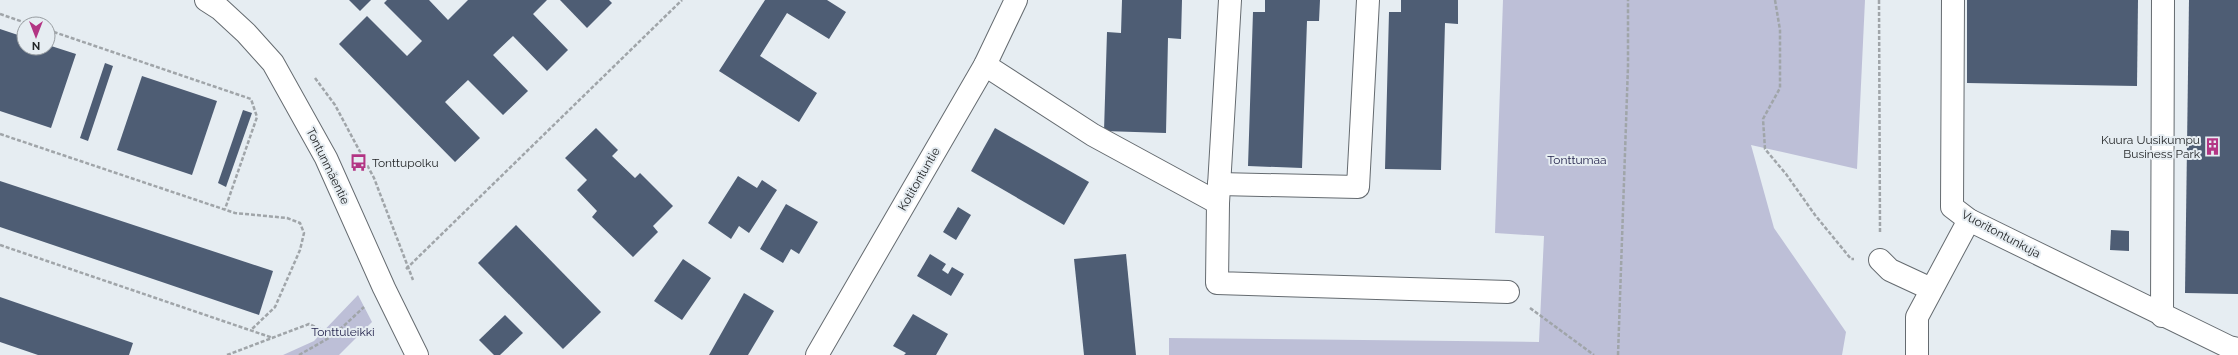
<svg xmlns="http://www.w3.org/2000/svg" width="2238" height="355" font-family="Raleway,sans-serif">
<rect width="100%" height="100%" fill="#e6edf2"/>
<!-- green -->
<g fill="#bdbfd7">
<path d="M1503,0H1865L1857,169L1751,145L1774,228L1846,332L1842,355H1169V338L1539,342L1544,236L1495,233Z"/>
<path d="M358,295L372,322L339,355H283L314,341Z"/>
</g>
<!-- building -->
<g fill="#4e5d74">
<path d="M349,0H371L360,11Z"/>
<path d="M387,0H429L448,20L468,0H547L533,14L568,50L547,71L513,36L493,55L528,91L503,115L468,80L445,102L480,138L455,162L339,44L367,16L407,56L422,41L384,3Z"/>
<path d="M560,0H609L612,3L587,28Z"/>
<path d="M765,0H827L846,12L829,39L787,13L760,56L817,93L799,122L719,71Z"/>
<path d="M1122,0H1182L1181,39L1168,38L1166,133L1104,131L1107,32L1121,33Z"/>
<path d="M1265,0H1320L1319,21H1307L1302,168L1248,166L1253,12H1265Z"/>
<path d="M1401,0H1458V24L1445,23L1441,170L1385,169L1389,12H1401Z"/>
<path d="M1967,0H2138L2137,86L1967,83Z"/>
<path d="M2189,0H2238V294L2185,293Z"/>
<path d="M0,29L24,37V48H48V45L76,54L51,128L0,111Z"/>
<path d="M105,63L113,66L88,141L80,138Z"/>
<path d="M142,76L217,101L192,175L117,150Z"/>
<path d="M243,110L252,113L226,187L218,183Z"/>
<path d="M596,128L618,150L612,156L635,178L640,173L673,206L653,226L658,232L633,257L592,217L597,211L577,190L587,180L565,158Z"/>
<path d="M995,128L1089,182L1064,225L971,171Z"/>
<path d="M738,176L757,188L762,180L777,190L749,233L739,226L731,239L708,223Z"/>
<path d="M0,181L273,271L259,315L0,227Z"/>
<path d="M786,204L818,222L799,254L791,249L783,263L760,249Z"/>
<path d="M958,207L971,215L956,240L943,232Z"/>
<path d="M516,225L601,312L563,349L478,263Z"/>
<path d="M2111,230L2129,231V251L2110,250Z"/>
<path d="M930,254L946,264L942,270L948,274L952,267L964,274L951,296L917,276Z"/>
<path d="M1126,254L1136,355H1084L1074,259Z"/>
<path d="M683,259L711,278L682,320L654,301Z"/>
<path d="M744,293L774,311L748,355H709Z"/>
<path d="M0,297L133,343L129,355H38L0,342Z"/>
<path d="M913,314L948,334L936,355H904L906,353L893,346Z"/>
<path d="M505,315L523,333L500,355H494L479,340Z"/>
</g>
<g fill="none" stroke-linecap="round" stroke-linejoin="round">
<defs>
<g id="minor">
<path d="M206,0L220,9L246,33L273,63L326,158L384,288L417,355"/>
<path d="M1953,0L1952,207L1969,220L2229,347L2238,349"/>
<path d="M985,65L1093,135L1218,203L1230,0"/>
<path d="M1219,184L1358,187L1368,0"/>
<path d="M1218,203L1217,283L1508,292"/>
<path d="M1880,260L1890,270L1931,289"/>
<path d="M2162,316L2163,0"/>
<path d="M817,355L985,65L1016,0"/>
<path d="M1917,355V317L1969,220"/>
</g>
</defs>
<!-- minor casing -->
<use href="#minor" stroke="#656b70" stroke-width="24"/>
<!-- path -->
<g stroke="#a0a5a9" stroke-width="2.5" stroke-dasharray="4 2" stroke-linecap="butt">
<path d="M1775,0L1780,30V88L1763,119L1765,149L1786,174L1815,215L1851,259H1854"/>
<path d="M1879,0L1880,233"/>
<path d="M0,14L29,24"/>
<path d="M48,30L251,99L257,117L225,209"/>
<path d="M315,78L335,105L374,178L413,280"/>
<path d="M0,134L235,213L287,218L300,223L304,233L300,250L275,307L251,330"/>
<path d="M0,245L273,338"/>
<path d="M406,269L682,0"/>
<path d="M1530,308L1594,355"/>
<path d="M227,355L309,324L333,335"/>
<path d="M299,355L334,335L364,307"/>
<path d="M1618,355L1628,66V0"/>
</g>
<!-- minor -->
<use href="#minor" stroke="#fff" stroke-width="22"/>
</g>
<!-- icons -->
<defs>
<symbol id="building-bare" viewBox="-9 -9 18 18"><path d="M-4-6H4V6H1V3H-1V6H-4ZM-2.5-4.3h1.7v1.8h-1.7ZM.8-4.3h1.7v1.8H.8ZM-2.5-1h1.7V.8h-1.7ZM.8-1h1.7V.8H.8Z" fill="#b33584" stroke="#e6edf2" stroke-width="2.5" paint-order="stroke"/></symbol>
<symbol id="bus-bare" viewBox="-9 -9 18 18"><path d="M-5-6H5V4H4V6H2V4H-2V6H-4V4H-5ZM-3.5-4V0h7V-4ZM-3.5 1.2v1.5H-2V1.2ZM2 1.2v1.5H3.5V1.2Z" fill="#b33584" stroke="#e6edf2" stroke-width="2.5" paint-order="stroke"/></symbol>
</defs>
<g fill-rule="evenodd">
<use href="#building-bare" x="2200" y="134" width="25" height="25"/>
<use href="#bus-bare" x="346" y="150" width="25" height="25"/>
</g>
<g text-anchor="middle" stroke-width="4" stroke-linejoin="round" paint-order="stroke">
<!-- poi labels -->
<g font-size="12" fill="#232628" stroke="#e6edf2" text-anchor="end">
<text x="2200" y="144">Kuura Uusikumpu<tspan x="2200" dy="14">Business Park</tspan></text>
<text x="372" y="167" text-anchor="start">Tonttupolku</text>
</g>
<!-- park labels -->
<g font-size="12" fill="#25254d" stroke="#e6edf2">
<text x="1577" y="164">Tonttumaa</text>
<text x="343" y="336">Tonttuleikki</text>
</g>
<!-- street labels -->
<g font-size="12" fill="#232628" stroke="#e6edf2">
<text transform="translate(328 166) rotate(64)" y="4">Tontunmäentie</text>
<text transform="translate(919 179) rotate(-60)" y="4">Kotitontuntie</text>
<text transform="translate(2001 234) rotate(28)" y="4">Vuoritontunkuja</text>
</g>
</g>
<!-- north arrow -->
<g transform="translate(36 36) rotate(180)"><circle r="19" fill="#e6edf2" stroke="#989da1"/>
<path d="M0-3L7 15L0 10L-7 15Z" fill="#b33584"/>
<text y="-6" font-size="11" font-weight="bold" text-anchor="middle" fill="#232628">N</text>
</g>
</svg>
